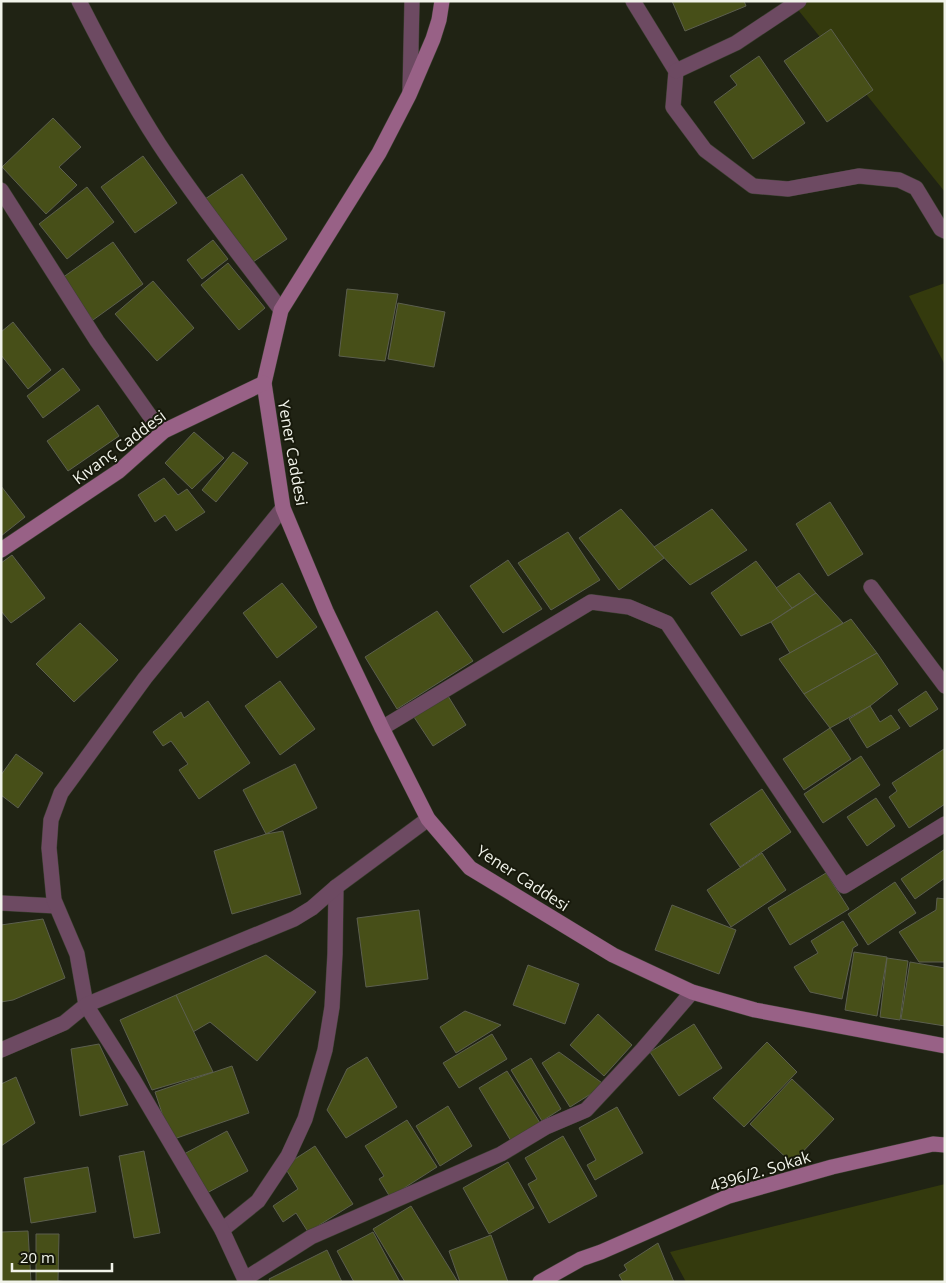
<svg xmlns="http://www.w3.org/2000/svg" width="946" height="1283" font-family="'Open Sans',sans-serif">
<rect width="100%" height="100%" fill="#202314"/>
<!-- green -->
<g fill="#343a0d">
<path d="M801,1H945V192L795,6Z"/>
<path d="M945,283V365L909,296Z"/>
<path d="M945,1184V1282H686L670,1252Z"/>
</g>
<!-- building -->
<g fill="#474f18" stroke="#5c5f4e">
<path d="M672,1H744L746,6L685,31Z"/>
<path d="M831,29L873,90L827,122L784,61Z"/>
<path d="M759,56L805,123L753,159L714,102L737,85L730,76Z"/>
<path d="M53,118L81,147L59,167L77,185L46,214L2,167Z"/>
<path d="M143,156L177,203L135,233L101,187Z"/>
<path d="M242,174L287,239L250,264L205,199Z"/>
<path d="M87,187L114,222L67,259L39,224Z"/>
<path d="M213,240L228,259L202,279L187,260Z"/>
<path d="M113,242L143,284L93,320L62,278Z"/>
<path d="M228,263L265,308L239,330L201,285Z"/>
<path d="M153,281L194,328L157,361L115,314Z"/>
<path d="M347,289L398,294L385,361L339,356Z"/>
<path d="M398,303L445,312L434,367L388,359Z"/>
<path d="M13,322L51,370L28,389L1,355V332Z"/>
<path d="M63,368L80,390L43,418L27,396Z"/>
<path d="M98,405L119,436L68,471L47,441Z"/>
<path d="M194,432L224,458L192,489L165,463Z"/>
<path d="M233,452L248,463L216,502L202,490Z"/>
<path d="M164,478L178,495L187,489L205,512L176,531L165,515L155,522L138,495Z"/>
<path d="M1,486L25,517L1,536Z"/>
<path d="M830,502L863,554L828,576L796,524Z"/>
<path d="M621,509L664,558L619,590L579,538Z"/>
<path d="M712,509L747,550L690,585L654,547Z"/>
<path d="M568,532L600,580L551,610L518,563Z"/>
<path d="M12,555L45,598L11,623L1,611V563Z"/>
<path d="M508,560L542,609L503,633L470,586Z"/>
<path d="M756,561L792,608L771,622L741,636L711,593Z"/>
<path d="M799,573L816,593L792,608L776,588Z"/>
<path d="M282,583L317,627L277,658L243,613Z"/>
<path d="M816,593L843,623L790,653L771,622Z"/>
<path d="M437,611L473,661L397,709L365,657Z"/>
<path d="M851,619L877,653L804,694L779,659Z"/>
<path d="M80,623L118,660L74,702L36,664Z"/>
<path d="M877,653L898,684L870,706L830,728L804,694Z"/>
<path d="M280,681L315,729L280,755L245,706Z"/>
<path d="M926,691L938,709L910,727L898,710Z"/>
<path d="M448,696L466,725L433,746L414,717Z"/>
<path d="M208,701L250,763L199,799L179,770L188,764L171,741L163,746L153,732L181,712L184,718Z"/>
<path d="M870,706L880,722L891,715L900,728L867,748L849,719Z"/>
<path d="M830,728L851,759L804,790L783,759Z"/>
<path d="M944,749L945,804L909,828L889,797L897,791L892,783Z"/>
<path d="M16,754L43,773L18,808L1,795V775Z"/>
<path d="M861,756L880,785L823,823L804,794Z"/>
<path d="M295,764L317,808L266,834L243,790Z"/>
<path d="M762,789L791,832L740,867L710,824Z"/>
<path d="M876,798L895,826L867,846L847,817Z"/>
<path d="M283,831L301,894L232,914L214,851L266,834Z"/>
<path d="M945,849V878L915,899L901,879Z"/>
<path d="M762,853L786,890L731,927L707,890Z"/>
<path d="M826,873L849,909L790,945L768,908Z"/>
<path d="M895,882L916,913L868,945L848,914Z"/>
<path d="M937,898L945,899V962H919L899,932L936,910Z"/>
<path d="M672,905L736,930L719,974L655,950Z"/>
<path d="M419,910L428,979L366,987L357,918Z"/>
<path d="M43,919L65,978L13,1000L1,1002V925Z"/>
<path d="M843,921L858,945L853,948L842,999L810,992L794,967L818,953L811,941Z"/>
<path d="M854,952L887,957L877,1016L845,1010Z"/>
<path d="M266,955L316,992L257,1061L210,1022L193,1032L176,995Z"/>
<path d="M887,958L908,961L900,1020L880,1017Z"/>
<path d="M910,962L945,968V1026L901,1019Z"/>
<path d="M528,965L579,984L565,1024L513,1005Z"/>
<path d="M176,995L213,1072L152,1090L120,1020Z"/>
<path d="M465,1011L501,1025L456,1053L440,1027Z"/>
<path d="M598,1014L632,1045L604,1076L570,1045Z"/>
<path d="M694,1024L722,1068L679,1096L650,1052Z"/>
<path d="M492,1034L507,1059L459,1088L443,1063Z"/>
<path d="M767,1042L797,1072L744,1127L713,1098Z"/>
<path d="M99,1044L128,1105L80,1116L71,1049Z"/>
<path d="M559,1052L605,1085L570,1107L542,1063Z"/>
<path d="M367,1057L397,1107L346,1138L327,1110L347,1069Z"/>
<path d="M531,1058L561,1109L542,1121L511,1070Z"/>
<path d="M232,1066L249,1113L171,1140L155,1092Z"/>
<path d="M507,1071L540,1123L511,1141L479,1088Z"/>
<path d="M16,1077L35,1123L1,1146V1084Z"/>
<path d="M792,1079L834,1119L792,1163L750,1124Z"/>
<path d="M448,1106L472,1146L440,1166L416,1126Z"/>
<path d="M617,1107L643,1153L595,1180L587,1165L596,1160L579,1128Z"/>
<path d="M407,1120L437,1167L390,1197L379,1179L384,1176L365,1146Z"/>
<path d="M227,1131L248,1171L205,1194L184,1154Z"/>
<path d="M563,1136L597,1196L549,1223L528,1184L537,1179L525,1158Z"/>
<path d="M315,1146L353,1204L308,1232L296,1213L283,1222L273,1206L298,1189L284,1166Z"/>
<path d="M144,1151L160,1233L134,1238L119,1156Z"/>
<path d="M508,1162L534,1208L489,1234L463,1188Z"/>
<path d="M88,1167L96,1212L31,1223L24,1178Z"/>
<path d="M411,1206L458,1282H405L373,1229Z"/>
<path d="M28,1231L31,1282H1V1232Z"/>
<path d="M373,1232L400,1282H354L337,1251Z"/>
<path d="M36,1234H59L58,1281L69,1282H36Z"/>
<path d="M491,1235L508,1282H460L449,1251Z"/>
<path d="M658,1243L674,1282H623L619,1275L627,1270L624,1265Z"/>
<path d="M327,1250L342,1282H270L269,1279Z"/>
</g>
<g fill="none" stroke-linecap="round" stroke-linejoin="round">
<defs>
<g id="street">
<path d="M79,1C104,50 129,98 159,144C197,202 240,255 281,310"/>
<path d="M633,1L676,71L673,107L705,150L753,186L788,189L859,176L899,180L916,188L941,229L945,231"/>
<path d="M676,71L736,43L799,1"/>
<path d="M410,92L412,1"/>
<path d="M1,190L97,341L150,416L164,431"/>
<path d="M871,587L945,686"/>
<path d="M382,728L591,602L629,607L667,623L844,886L945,824"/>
<path d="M1,903L56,906"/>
<path d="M1,1050L64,1023L86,1005L77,954L54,900L49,848L51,820L61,793L145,678L283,508"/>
<path d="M222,1230L258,1201L288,1156L305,1119L325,1050L332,1007L335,954L336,887"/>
<path d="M245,1279L311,1237L501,1154L546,1127L586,1110L643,1049L692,992"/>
<path d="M246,1282L222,1230L133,1079L86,1005L294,919L312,908L336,887L428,819"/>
</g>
<g id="secondary">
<path d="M442,1L439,20L433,39L409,95L379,153L281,310L264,383L283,508L326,611L382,728L428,819L470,868L613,955L692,992L755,1010L945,1046"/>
<path d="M1,550L119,471L164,431L264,383"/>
<path d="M540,1282L581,1259L601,1252L729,1196L832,1167L933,1144L945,1145"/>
</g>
</defs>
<!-- street casing -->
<use href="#street" stroke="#3d4032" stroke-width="16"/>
<!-- secondary casing -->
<use href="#secondary" stroke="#3d4032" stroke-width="16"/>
<!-- street -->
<use href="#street" stroke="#6d4a62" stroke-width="15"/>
<!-- secondary -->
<use href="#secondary" stroke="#986186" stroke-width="15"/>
</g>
<g text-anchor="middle" stroke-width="4" stroke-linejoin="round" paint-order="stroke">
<!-- street labels -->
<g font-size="16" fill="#f1f3ea" stroke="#17190b">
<text transform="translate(119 447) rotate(-37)" y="6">Kıvanç Caddesi</text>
<text transform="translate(293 453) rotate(80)" y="6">Yener Caddesi</text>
<text transform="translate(523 878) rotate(33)" y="6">Yener Caddesi</text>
<text transform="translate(760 1171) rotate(-17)" y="6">4396/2. Sokak</text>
</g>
</g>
<!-- border -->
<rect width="946" height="1283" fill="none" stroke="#f1f3ea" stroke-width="5"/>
<!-- scale -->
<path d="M12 1263v8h100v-8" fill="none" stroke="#f1f3ea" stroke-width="2.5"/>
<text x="20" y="1263" font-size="15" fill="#f1f3ea" stroke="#17190b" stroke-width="4" paint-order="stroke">20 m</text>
</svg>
